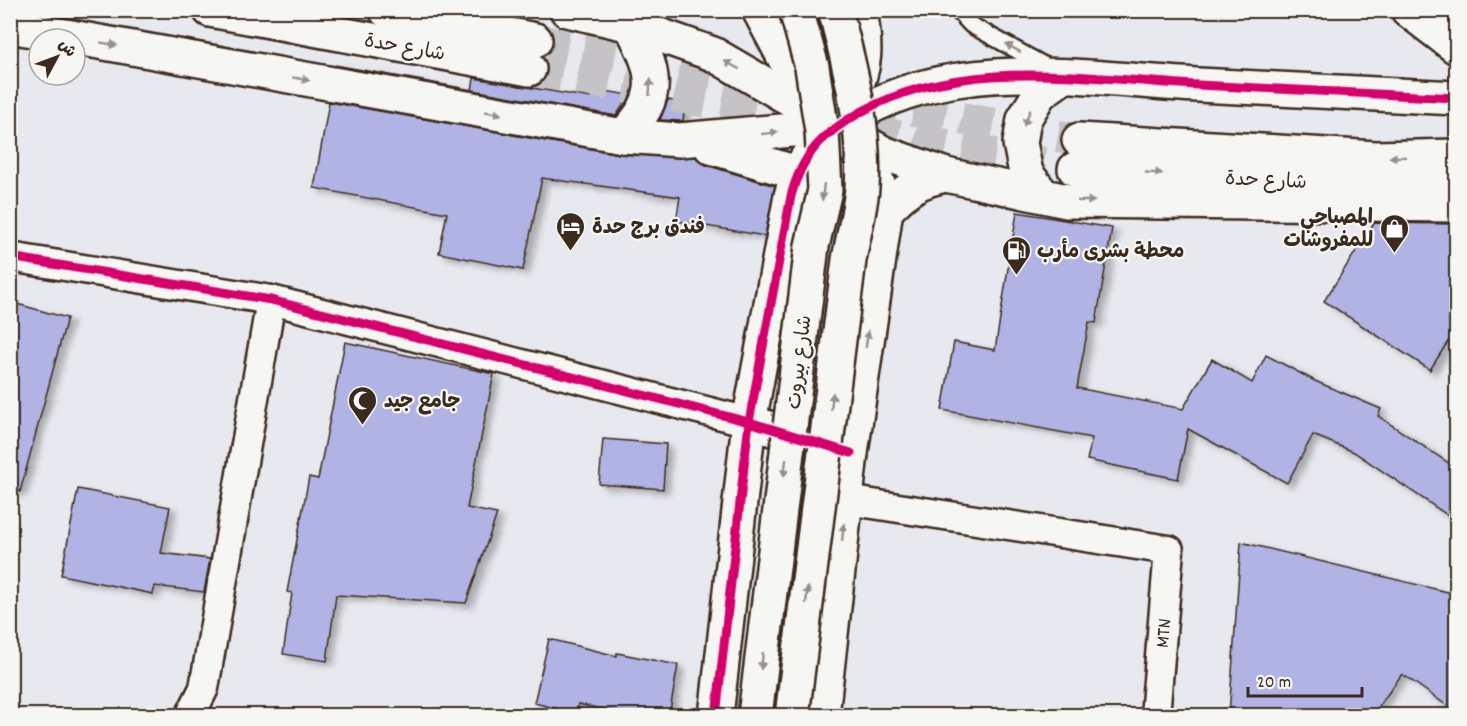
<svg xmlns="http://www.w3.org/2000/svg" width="1467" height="726" font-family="Dekko,'Playpen Sans Arabic',sans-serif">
<defs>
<filter id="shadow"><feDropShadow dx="6" dy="4" stdDeviation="3" flood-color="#0004"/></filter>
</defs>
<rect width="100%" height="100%" fill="#e8e9ef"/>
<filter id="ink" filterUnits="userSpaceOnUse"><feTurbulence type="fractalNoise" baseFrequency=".0167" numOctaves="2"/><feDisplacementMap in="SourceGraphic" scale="12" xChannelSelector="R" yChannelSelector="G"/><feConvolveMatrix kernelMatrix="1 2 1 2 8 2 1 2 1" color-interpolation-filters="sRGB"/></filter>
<g filter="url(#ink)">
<!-- building -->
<g fill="#b0b3e4" stroke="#3b2a1e" stroke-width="1.5" filter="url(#shadow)">
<path d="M335,65L472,90L474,78L591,98L592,89L630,95L616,116Z"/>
<path d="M668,100L685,103L683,121L660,120Z"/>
<path d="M329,102L620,154L696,157L706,165L775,186L765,236L676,221L680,197L542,178L523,270L439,253L447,213L314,188Z"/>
<path d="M1017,212L1112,228L1096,323L1089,322L1077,388L1183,409L1212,359L1252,383L1266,355L1315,381L1381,409L1378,416L1456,468V521L1354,452L1313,435L1287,483L1188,429L1178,479L1087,460L1092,438L942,410L954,342L995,350Z"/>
<path d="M1374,223L1456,224V329L1430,370L1324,301Z"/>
<path d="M10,302L67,318L20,492L10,490Z"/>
<path d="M345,342L494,374L467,508L497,514L466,603L336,595L327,661L283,654L292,593L287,592L309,477L318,479Z"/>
<path d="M603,439L666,444L663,489L599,484Z"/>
<path d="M78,489L170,507L161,553L210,559L204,592L155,586L153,594L61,575Z"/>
<path d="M1241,542L1456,594V712L1402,674L1372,716H1229Z"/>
<path d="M549,639L617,656V653L678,665L669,716H634L578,704L576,713L534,703Z"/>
</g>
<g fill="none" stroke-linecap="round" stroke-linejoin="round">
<!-- primary-tunnel -->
<g stroke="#c5c3c5" stroke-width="33" stroke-dasharray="33 16" stroke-linecap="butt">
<path d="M535,40L755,80"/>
<path d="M529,69L1075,169"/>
<path d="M865,101L1079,140"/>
</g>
<defs>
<path id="service" d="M957,10L971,25L1049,68"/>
<g id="minor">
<path d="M10,257L271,300L749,422"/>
<path d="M847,500L1169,550L1155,716"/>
<path d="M190,716L204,688L271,300"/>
</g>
<g id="tertiary">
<path d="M567,10L631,25L713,54L883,153L946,175L1067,201L1456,205"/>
<path d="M759,10L785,59L824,109"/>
<path d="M1408,10L1456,47"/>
<path d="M10,26L623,136L680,140L837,126"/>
<path d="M850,100C867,67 866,46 860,10"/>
<path d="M623,136C664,95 655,72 631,25"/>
<path d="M711,147L797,173"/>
<path d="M1043,195L1026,173L1020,143L1024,119L1040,93L1064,76"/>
<path d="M886,210C906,190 917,180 946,175"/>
<path d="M749,422L851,453"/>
<path d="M716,716L749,422L791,196C802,154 823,133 861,112C963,55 1087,79 1198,85C1284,89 1370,94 1456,98"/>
<path d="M822,716L851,453L886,210L875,174L856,150"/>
</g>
<g id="primary">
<path d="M210,10L529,69"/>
<path d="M386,10L535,40"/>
<path d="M1079,140L1376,158L1456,156"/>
<path d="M1075,169L1377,185H1456"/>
</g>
</defs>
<!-- service casing -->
<use href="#service" stroke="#3b2a1e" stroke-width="20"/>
<!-- minor casing -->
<use href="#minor" stroke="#3b2a1e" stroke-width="33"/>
<!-- tertiary casing -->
<use href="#tertiary" stroke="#3b2a1e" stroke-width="38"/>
<!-- primary casing -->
<use href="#primary" stroke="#3b2a1e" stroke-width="38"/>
<!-- service -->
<use href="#service" stroke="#f6f6f2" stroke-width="15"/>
<!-- minor -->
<use href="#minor" stroke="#f6f6f2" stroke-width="28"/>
<!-- tertiary -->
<use href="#tertiary" stroke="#f6f6f2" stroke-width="33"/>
<!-- primary -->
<use href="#primary" stroke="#f6f6f2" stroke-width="33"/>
<defs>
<g id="secondary-bridge">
<path d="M755,716L812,246L825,190L822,131L812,67L796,10"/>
<path d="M792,716L849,260C853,236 860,212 862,188C866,129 850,66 835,10"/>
</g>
</defs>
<!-- secondary-bridge casing -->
<use href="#secondary-bridge" stroke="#3b2a1e" stroke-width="38" stroke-linecap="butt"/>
<!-- secondary-bridge -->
<use href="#secondary-bridge" stroke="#f6f6f2" stroke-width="33"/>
<defs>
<g id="cycleway">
<path d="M10,257L271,300L749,422L851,453"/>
<path d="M716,716L749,422L791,196C802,154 823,133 861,112C963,55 1087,79 1198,85C1284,89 1370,94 1456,98"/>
</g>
</defs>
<!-- cycleway casing -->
<use href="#cycleway" stroke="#f6f6f2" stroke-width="13"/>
<!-- cycleway -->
<use href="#cycleway" stroke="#d6006c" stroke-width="9"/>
</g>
<!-- one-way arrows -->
<defs><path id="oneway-solid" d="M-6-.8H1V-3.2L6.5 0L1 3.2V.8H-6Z" transform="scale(1.5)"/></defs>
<g fill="#989088">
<use href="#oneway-solid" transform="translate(109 44) rotate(10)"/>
<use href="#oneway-solid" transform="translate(1013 48) rotate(-151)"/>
<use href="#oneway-solid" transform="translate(732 65) rotate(-150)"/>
<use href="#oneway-solid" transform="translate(301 79) rotate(10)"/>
<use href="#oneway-solid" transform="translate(650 87) rotate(-86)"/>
<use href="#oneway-solid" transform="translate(493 113) rotate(10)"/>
<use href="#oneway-solid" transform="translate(1027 118) rotate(112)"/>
<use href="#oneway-solid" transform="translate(770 133) rotate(-7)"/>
<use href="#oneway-solid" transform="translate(1398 157) rotate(179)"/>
<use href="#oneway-solid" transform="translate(1154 173) rotate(3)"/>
<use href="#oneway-solid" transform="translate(823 192) rotate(96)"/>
<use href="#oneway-solid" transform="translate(1086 201) rotate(1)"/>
<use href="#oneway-solid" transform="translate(867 339) rotate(-82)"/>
<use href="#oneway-solid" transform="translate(832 401) rotate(-83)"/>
<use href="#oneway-solid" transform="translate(785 468) rotate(97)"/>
<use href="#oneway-solid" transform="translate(843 532) rotate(-84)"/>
<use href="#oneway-solid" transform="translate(807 595) rotate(-83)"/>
<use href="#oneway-solid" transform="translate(762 661) rotate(97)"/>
</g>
</g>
<!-- icons -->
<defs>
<symbol id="hotel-pin" viewBox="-11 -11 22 30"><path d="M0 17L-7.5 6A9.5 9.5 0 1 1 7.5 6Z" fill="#3b2a1e" stroke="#f6f6f2"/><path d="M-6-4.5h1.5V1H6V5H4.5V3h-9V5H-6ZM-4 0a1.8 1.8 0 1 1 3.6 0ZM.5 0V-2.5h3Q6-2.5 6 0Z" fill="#fff"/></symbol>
<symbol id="shop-pin" viewBox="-11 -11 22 30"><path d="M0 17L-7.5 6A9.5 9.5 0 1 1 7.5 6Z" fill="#3b2a1e" stroke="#f6f6f2"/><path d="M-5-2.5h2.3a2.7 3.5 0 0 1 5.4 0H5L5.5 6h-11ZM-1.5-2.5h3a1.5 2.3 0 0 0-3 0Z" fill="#fff"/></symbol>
<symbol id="fuel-pin" viewBox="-11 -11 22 30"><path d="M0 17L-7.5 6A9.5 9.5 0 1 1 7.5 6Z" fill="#3b2a1e" stroke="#f6f6f2"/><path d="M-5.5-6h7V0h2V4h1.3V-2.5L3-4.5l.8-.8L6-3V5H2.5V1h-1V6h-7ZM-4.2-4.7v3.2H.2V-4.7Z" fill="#fff"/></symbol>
<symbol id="mosque-pin" viewBox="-11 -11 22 30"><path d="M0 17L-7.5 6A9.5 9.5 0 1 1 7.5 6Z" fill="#3b2a1e" stroke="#f6f6f2"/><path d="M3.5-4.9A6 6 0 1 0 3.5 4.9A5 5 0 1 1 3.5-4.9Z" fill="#fff"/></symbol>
</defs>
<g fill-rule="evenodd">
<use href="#hotel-pin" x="554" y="210" width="33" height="45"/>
<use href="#shop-pin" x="1378" y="212" width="33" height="45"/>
<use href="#fuel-pin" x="1000" y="234" width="33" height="45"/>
<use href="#mosque-pin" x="346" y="384" width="33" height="45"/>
</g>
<g text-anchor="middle" stroke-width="4.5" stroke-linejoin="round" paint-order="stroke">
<!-- street labels -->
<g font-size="20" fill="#3b2a1e" stroke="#f6f6f2">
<text transform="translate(405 46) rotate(10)" y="7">شارع حدة</text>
<text transform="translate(1266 179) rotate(3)" y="7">شارع حدة</text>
<text transform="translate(798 362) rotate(-83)" y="7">شارع بيروت</text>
<text transform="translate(1162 633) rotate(-85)" y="7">MTN</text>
</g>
<!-- poi labels -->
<g font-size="20" font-weight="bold" fill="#3b2a1e" stroke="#f6f6f2" text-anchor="start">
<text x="1373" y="223" text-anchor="end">المصباحي<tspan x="1373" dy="23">للمفروشات</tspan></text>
<text x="592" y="233">فندق برج حدة</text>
<text x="1037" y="257">محطة بشرى مأرب</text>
<text x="384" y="407">جامع جيد</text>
</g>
</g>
<!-- margin -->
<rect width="1467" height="726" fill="none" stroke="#f6f6f2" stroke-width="36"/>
<rect x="18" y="18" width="1431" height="690" fill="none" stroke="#3b2a1e" stroke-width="2" filter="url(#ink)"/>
<!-- north arrow -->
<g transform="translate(57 57) rotate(49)"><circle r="28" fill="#f6f6f2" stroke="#aba49d" stroke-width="1.5"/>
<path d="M0-4.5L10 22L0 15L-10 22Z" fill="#3b2a1e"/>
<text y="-9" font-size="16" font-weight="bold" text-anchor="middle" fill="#3b2a1e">ش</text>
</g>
<!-- scale -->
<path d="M1248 687v9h114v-9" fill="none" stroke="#3b2a1e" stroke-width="3"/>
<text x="1257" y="687" font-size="18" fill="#3b2a1e" stroke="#f6f6f2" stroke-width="4.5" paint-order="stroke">20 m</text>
</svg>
